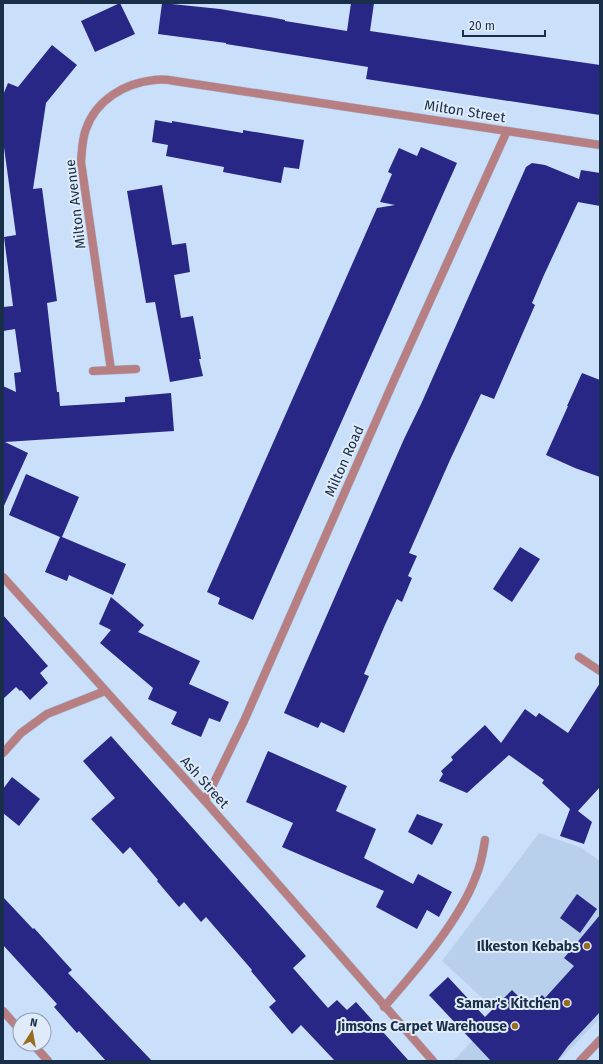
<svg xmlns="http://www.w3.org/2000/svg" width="603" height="1064" font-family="'Fira Sans',sans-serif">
<rect width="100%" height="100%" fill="#cadffa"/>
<!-- built -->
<path fill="#b9d0ed" d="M539,833L582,848L600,861V1018L559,1061H453L484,1028L479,1023L493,1008L442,961Z"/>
<!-- building -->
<g fill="#282786">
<path d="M120,3L135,34L95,52L81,21Z"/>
<path d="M162,3L220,9L275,18L285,20V21L347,31L351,3H374L370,31L600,65V115L366,79L368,67L226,44V43L158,34Z"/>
<path d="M52,45L77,65L46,103L33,189L42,188L57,301L47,303L57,392H59L60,406L125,402V397L171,393L174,431L5,442L28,453L3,508V386L16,392L14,373L21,372L15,329L3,331V307L13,306L4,237L16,235L3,140V95L8,83L18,87Z"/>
<path d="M155,120L172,123V121L243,133V130L304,140L299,169L284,167L281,183L223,172L224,167L166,156L168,145L152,142Z"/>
<path d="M421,147L457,163L253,620L218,604L220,598L207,592L377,208L395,205L380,202L392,174L388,172L399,148L417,156Z"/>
<path d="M532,163L545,165L579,179L581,170L600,173V206L578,202L544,275L532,303L535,305L494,399L481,394L450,460L409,553L417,556L408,576L412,578L402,602L397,599L385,625L364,674L369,676L344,733L321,722L318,728L284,713L404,439L422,402L526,167Z"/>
<path d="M162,185L172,245L186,243L190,272L174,275L181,318L193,316L201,359H199L203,376L170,382L155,302L146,303L127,191Z"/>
<path d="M582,373L600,380V477L575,468L546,455L568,406H567Z"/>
<path d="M26,474L79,497L62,537L126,564L113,595L69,575L67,581L45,572L60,537L9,515Z"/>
<path d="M520,547L540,559L512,602L493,589Z"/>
<path d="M111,597L144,625L138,632L200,661L189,684L229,702L220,722L209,718L201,737L171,724L177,712L148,699L153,688L100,643L111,630L99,624Z"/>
<path d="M3,615L48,666L40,673L48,683L30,700L21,690L20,691L16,687L3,699Z"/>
<path d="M600,683V787L578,811L592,822L584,844L560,836L570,809L542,783L544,780L509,755L467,793L439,781L443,774L441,771L453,760L451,757L485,725L501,743L525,709L536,717L539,713L568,733Z"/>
<path d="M111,736L306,956L293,968L328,1008L337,1000L347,1010L356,1002L409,1061H335L301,1025L292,1034L269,1007L276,1001L251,971L252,970L206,917L201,922L184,902L179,907L157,881L158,880L130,847L123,854L91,819L115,798L83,761Z"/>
<path d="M268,751L347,786L336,811L376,829L364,858L413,884L418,874L452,892L439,917L427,910L417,929L376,907L384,891L282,847L293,823L246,802Z"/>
<path d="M12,777L40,799L19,826L3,813V789Z"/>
<path d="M417,814L443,824L432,845L408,832Z"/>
<path d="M577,894L597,909L580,933L560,918Z"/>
<path d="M3,897L33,929L34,928L72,970L68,973L152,1061H106L79,1031L77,1033L54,1007L57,1004L3,945Z"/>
<path d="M600,915V1012L568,1046L557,1061H491L429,995L448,977L485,1017L512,990L530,1008L542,995L545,998L574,966L564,958Z"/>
</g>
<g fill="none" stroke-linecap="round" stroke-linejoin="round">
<defs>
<path id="service" d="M579,657L600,671"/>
<g id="minor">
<path d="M111,370L81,162C82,151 82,139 86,129C96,100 125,83 154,80C161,79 169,80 175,81L600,145"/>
<path d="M93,371L136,369"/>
<path d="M3,577L205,801L433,1061"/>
<path d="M3,753L21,733L47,714L105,691"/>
<path d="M205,801L244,721L395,378L507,131"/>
<path d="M384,1007C416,970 459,922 476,876C481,865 483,853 485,840"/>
<path d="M3,1011L20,1030"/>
<path d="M33,1044L48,1061"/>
</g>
<path id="tertiary" d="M580,1061L600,1040"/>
</defs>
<!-- service casing -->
<use href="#service" stroke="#a7bcd6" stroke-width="9"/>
<!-- minor casing -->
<use href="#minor" stroke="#a7bcd6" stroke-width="9"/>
<!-- tertiary casing -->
<use href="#tertiary" stroke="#a7bcd6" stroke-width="9"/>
<!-- service -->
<use href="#service" stroke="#b77f82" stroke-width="8"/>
<!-- minor -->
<use href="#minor" stroke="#b77f82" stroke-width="8"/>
<!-- tertiary -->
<use href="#tertiary" stroke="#b77f82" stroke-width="8"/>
</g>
<!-- markers -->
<g fill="#9a6c1d" stroke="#e0ebf9" stroke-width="1.5">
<circle cx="587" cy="946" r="4"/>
<circle cx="567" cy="1003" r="4"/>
<circle cx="515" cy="1026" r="4"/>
</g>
<g text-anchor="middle" stroke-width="4" stroke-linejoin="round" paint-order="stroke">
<!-- street labels -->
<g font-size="14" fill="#192e48" stroke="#e0ebf9">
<text transform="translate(465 111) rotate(9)" y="5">Milton Street</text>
<text transform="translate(75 204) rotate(-97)" y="5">Milton Avenue</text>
<text transform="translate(344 461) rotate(-66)" y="5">Milton Road</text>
<text transform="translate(205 782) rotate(48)" y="5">Ash Street</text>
</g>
<!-- poi labels -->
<g font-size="14" font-weight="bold" fill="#192e48" stroke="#e0ebf9" text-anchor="end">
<text x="579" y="951">Ilkeston Kebabs</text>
<text x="559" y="1008">Samar's Kitchen</text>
<text x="507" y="1031">Jimsons Carpet Warehouse</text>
</g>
</g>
<!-- border -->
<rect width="603" height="1064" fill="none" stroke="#192e48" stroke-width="8"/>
<!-- north arrow -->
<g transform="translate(32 1032) rotate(11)"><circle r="19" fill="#e0ebf9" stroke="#909fb2"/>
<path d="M0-3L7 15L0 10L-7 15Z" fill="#9a6c1d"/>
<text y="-6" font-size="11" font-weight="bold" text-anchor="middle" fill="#192e48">N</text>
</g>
<!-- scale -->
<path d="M463 30v6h82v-6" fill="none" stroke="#192e48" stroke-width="2"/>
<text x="469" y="30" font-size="12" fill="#192e48" stroke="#e0ebf9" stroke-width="3" paint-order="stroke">20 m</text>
</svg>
